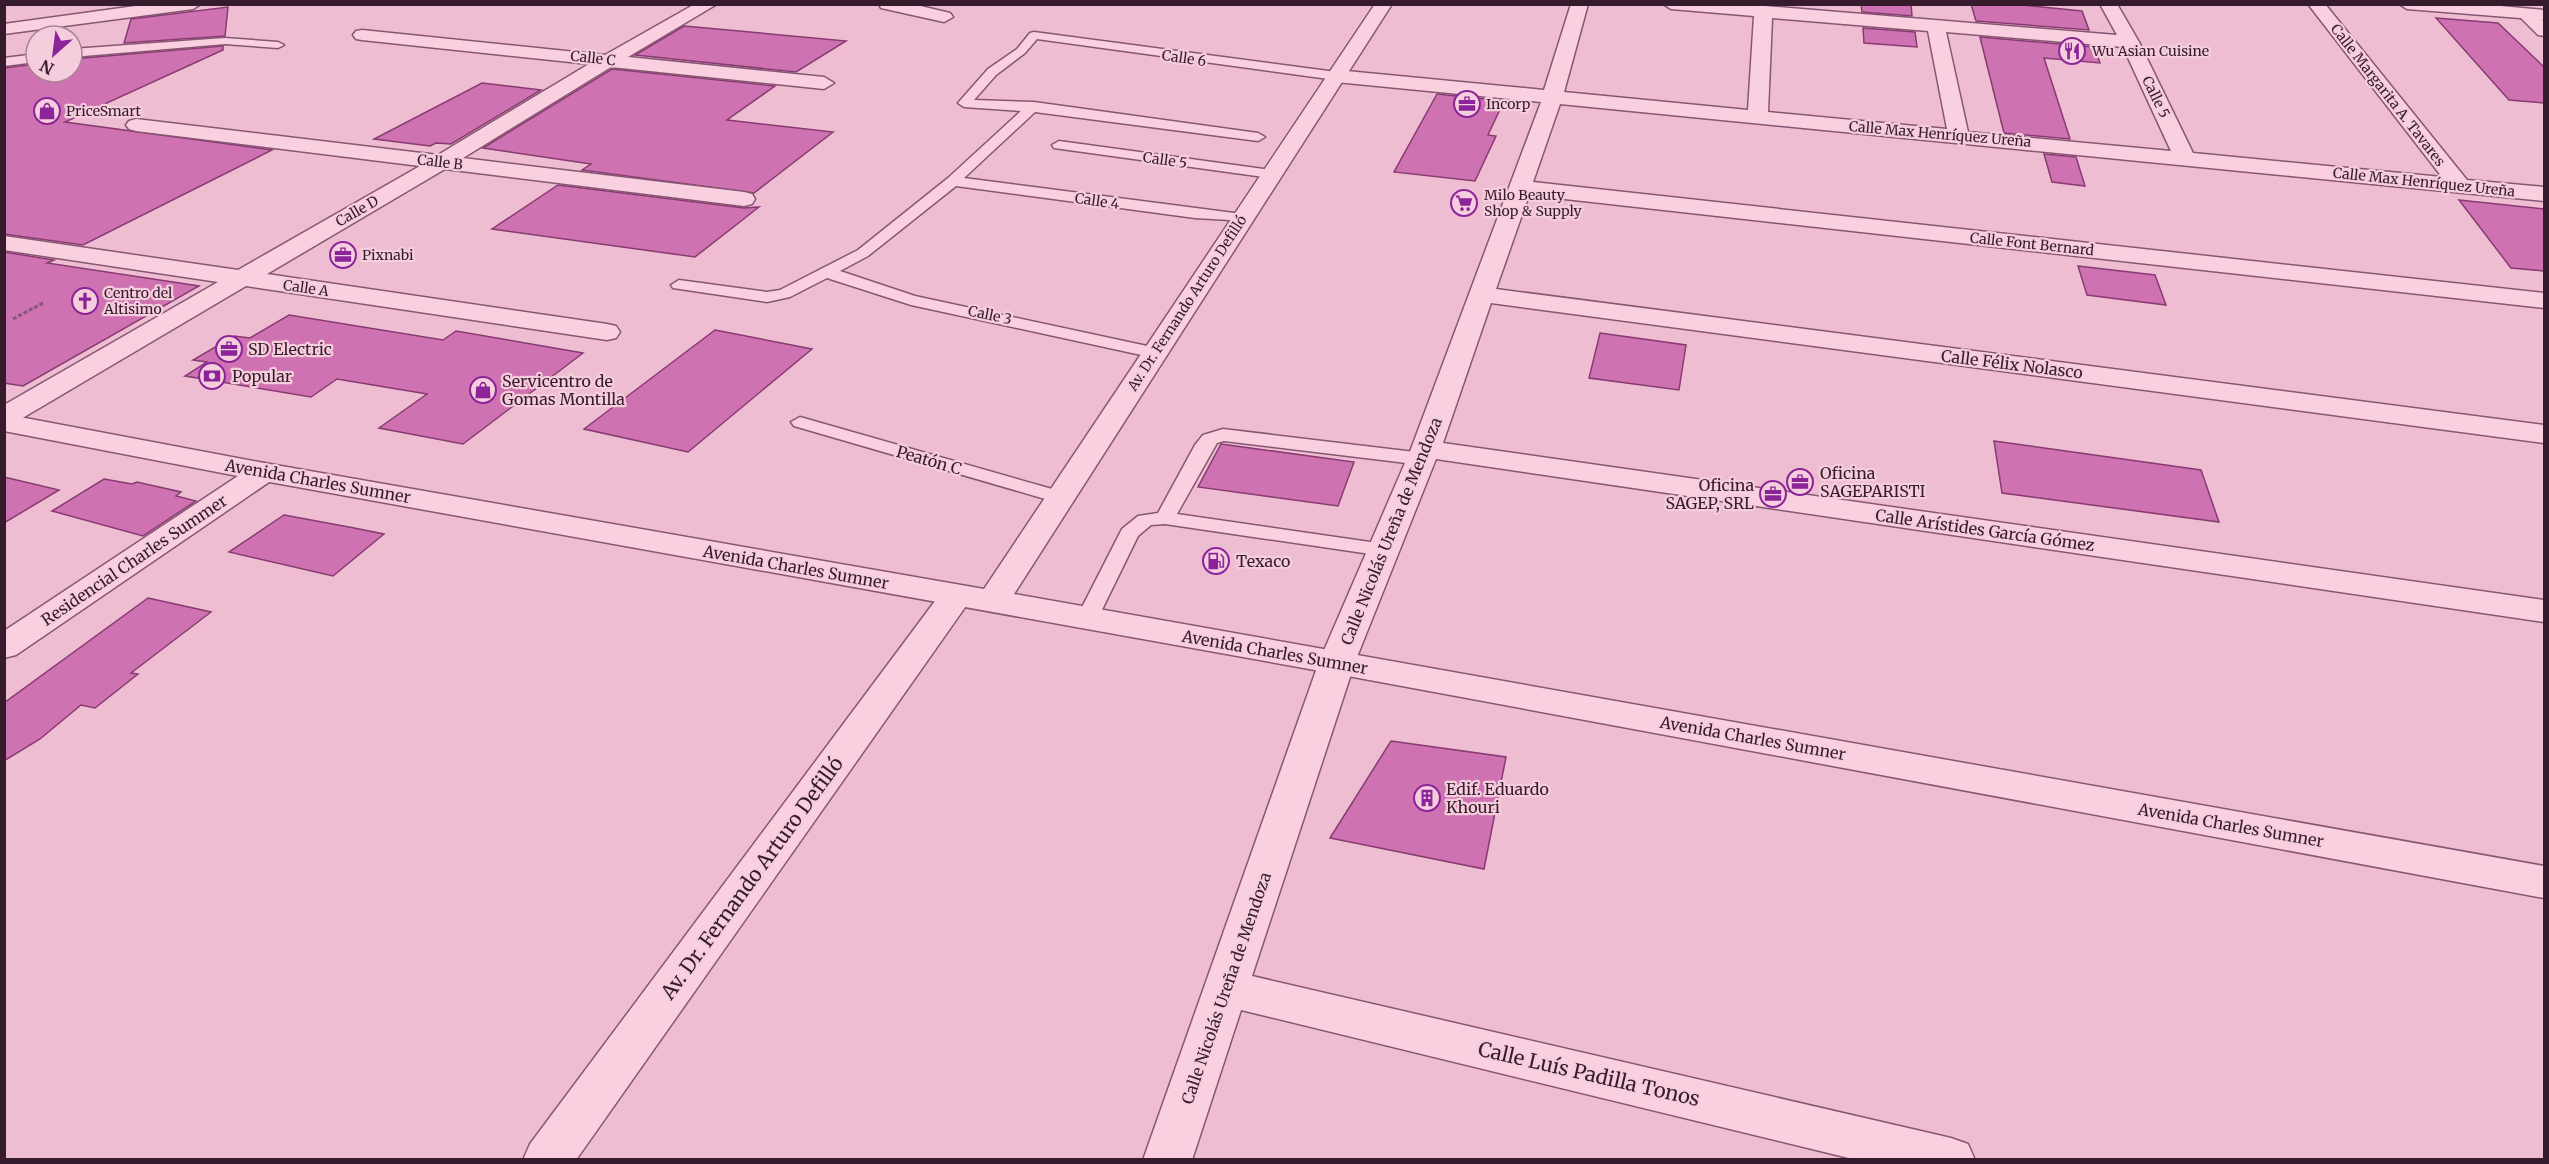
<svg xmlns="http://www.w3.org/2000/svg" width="2549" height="1164" font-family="Merriweather,serif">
<rect width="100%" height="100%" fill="#efbdd1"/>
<!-- building -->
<g fill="#cf72b2" stroke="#873b71" stroke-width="1.5">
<path d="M1861,4H1911L1912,16L1862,12Z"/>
<path d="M1971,4H2013L2082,11L2089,30L1976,21Z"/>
<path d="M228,7L225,36L124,43L131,19Z"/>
<path d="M2436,18L2498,23L2544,67V103L2509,100Z"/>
<path d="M684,26L728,30L846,41L796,72L635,55Z"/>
<path d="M1863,28L1915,32L1917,47L1864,43Z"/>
<path d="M1980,37L2094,47L2100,63L2044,58L2070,139L2004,133Z"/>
<path d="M223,46V50L65,122L272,150L83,245L4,234V68L36,64V72H72V59Z"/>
<path d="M612,69L775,86L727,120L833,132L754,193L582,170L591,164L483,148Z"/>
<path d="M482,83L541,90L451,144L436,143L430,146L374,139Z"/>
<path d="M1437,94L1504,101L1488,135L1496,136L1475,181L1394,172Z"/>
<path d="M2044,154L2076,157L2085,186L2052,182Z"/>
<path d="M558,185L744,208L759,207L695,257L492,229Z"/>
<path d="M2459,200L2544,209V271L2511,268Z"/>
<path d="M4,252L54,260L47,263L199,286L23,386L4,383Z"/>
<path d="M2078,266L2155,275L2166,305L2087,295Z"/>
<path d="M289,315L443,340L456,331L583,353L463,444L379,428L427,394L337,379L311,397L185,376L207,362L193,360L234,336L250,338Z"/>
<path d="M715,330L812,349L688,452L584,429Z"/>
<path d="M1600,333L1686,345L1679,390L1589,378Z"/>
<path d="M1994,441L2201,470L2219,522L2002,493Z"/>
<path d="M1221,444L1354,462L1338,506L1198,487Z"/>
<path d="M4,477L59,490L4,523Z"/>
<path d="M104,479L132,484L137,482L181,492L176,496L196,501L143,536L52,511Z"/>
<path d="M284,515L349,527L384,534L333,576L229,552Z"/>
<path d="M148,598L211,612L131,673L138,674L95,708L81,705L40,739L4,761V703Z"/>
<path d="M1391,741L1506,757L1484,869L1330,838Z"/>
</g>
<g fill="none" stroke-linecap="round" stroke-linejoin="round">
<defs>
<g id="service">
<path d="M1034,32L1336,72L1342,76L1336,80L1037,39L1025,53L996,75L974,100L1034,102L1258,133L1265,137L1258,141L1035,112L964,178L1242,214L1249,218L1247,221L1195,218L956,186L868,256L840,271L915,296L1161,349L1164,353L1161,357L1155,358L911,305L827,278L790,297L767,302L673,288L671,285L679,280L767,292L780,290L858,250L948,178L1021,111L964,107L958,103L988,69L1017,49L1030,33Z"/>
<path d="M225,38L278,42L284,45L278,48L225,44L72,57V49Z"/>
<path d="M36,54V62L4,66V58Z"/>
<path d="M1059,141L1271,170L1278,174L1271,178L1054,148L1052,145Z"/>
<path d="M800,417L1066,493L1069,497L1059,503L1052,501L794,426L791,422Z"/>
<path d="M1223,429L1423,453L1432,459L1423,465L1224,441L1217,443L1177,514L1384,544L1391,546L1394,550L1391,554L1384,556L1165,524L1151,525L1138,536L1095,624H1079L1076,619L1122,529L1138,516L1158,513L1195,445L1203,435Z"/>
</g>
<g id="minor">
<path d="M150,4H201L193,9L4,34V24Z"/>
<path d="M695,4H717L628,57L824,77L834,83L824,89L611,67L463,158L744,192L752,194L755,199L752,204L744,206L445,169L267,274L607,324L616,326L620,332L616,338L607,340L246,286L14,423L4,425V405L218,282L4,250V236L238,270L420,166L136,131L129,129L126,125L129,121L136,119L438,155L589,64L362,40L356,39L353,35L356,31L362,30L605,55Z"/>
<path d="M879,4H912L950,13L953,17L944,22L881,8Z"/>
<path d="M1571,4H1588L1564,92L1748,110L1754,16L1671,9L1663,4H1740L2117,35L2100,4H2117L2139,42L2193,153L2442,177L2308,4H2325L2467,180L2544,187V201L1560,104L1533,182L2544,293V308L1529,195L1496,289L2544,425V443L1491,303L1443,443L2544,600V622L1436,459L1355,662L1252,976L1951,1138L1968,1144L1975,1160H1857L1241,1010L1192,1160H1143L1319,662L1411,449L1541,102L1336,82L1326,76L1336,70L1544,90ZM1772,18L1928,31L1947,129L1768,112ZM1946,32L2123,47L2171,151L1968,132Z"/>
<path d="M2526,9L2532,10L2544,22V36L2538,35L2517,14Z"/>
<path d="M264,463L275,466L279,472L275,478L16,655L4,658V631L253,466Z"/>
<path d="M956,586L968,589L973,596L576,1160H523L530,1144L944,589Z"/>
</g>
<g id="tertiary">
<path d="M1375,4H1392L1014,594L2544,866V898L1337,674L264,481L4,431V414L264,463L984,589Z"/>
<path d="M2399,4H2478L2544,10V20L2407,9Z"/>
</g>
</defs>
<!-- service casing -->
<use href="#service" stroke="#875672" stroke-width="3"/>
<!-- minor casing -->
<use href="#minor" stroke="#875672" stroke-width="3"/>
<!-- tertiary casing -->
<use href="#tertiary" stroke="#875672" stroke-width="3"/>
<!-- path -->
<path stroke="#875672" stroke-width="3" stroke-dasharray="4 2" stroke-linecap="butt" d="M13,319L43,303"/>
<!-- service -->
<use href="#service" fill="#fad0e1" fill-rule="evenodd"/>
<!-- minor -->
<use href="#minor" fill="#fad0e1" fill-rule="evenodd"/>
<!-- tertiary -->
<use href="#tertiary" fill="#fad0e1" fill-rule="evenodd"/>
</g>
<!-- icons -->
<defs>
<symbol id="restaurant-ring" viewBox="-11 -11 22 22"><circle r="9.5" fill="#f6cddd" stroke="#8b2498" stroke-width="1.5"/><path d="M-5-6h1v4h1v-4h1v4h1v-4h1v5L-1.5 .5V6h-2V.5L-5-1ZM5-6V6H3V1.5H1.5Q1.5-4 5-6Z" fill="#8b2498"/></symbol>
<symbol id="office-ring" viewBox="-11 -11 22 22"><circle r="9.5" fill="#f6cddd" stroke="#8b2498" stroke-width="1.5"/><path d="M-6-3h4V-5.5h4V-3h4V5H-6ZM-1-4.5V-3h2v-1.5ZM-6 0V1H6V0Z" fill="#8b2498"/></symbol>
<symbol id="shop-ring" viewBox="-11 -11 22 22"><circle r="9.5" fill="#f6cddd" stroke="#8b2498" stroke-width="1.5"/><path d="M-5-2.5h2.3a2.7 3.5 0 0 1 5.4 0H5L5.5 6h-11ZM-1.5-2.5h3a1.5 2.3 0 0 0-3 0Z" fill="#8b2498"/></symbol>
<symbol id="supermarket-ring" viewBox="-11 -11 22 22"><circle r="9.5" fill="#f6cddd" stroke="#8b2498" stroke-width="1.5"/><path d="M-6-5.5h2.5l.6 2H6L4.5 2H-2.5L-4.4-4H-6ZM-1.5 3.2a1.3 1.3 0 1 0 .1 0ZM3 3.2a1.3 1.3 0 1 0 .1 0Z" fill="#8b2498"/></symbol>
<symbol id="church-ring" viewBox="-11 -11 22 22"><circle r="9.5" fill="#f6cddd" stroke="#8b2498" stroke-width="1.5"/><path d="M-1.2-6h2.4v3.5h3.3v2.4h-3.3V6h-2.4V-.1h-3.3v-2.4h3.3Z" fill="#8b2498"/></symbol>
<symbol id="bank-ring" viewBox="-11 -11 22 22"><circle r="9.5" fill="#f6cddd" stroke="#8b2498" stroke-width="1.5"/><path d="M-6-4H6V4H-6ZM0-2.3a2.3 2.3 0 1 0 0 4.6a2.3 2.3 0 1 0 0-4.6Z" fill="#8b2498"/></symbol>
<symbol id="fuel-ring" viewBox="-11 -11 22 22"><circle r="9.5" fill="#f6cddd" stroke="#8b2498" stroke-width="1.5"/><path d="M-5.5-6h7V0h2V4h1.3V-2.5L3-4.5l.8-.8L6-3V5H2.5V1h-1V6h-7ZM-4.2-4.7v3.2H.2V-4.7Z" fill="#8b2498"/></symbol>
<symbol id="building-ring" viewBox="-11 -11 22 22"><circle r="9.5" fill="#f6cddd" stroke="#8b2498" stroke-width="1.5"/><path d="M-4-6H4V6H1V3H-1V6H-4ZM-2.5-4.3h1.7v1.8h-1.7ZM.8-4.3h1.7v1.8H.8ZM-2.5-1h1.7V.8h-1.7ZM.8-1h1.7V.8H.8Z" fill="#8b2498"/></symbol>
</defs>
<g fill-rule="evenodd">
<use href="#restaurant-ring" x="2057" y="36" width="30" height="30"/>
<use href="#office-ring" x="1452" y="89" width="30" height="30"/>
<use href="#shop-ring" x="32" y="96" width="30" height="30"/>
<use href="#supermarket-ring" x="1449" y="188" width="30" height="30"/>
<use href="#office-ring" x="328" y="240" width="30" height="30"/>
<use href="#church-ring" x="70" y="286" width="30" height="30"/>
<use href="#office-ring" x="214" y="334" width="30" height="30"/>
<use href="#bank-ring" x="197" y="361" width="30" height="30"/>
<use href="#shop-ring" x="468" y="375" width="30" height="30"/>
<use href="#office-ring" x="1785" y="467" width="30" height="30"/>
<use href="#office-ring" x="1758" y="479" width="30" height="30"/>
<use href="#fuel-ring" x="1201" y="546" width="30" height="30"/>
<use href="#building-ring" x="1412" y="783" width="30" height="30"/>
</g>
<g text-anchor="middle" stroke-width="4.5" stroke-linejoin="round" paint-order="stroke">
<!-- far-poi labels -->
<g font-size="14" fill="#361b2c" stroke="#f6cddd" text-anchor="start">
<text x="2092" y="56">Wu Asian Cuisine</text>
<text x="1486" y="109">Incorp</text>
<text x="66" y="116">PriceSmart</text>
<text x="1484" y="200">Milo Beauty<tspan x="1484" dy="16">Shop &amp; Supply</tspan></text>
<text x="362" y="260">Pixnabi</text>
<text x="104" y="298">Centro del<tspan x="104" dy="16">Altisimo</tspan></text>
</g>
<!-- far-street labels -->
<g font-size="14" fill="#361b2c" stroke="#f6cddd">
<text transform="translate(593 58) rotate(6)" y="5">Calle C</text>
<text transform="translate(1184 58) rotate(8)" y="5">Calle 6</text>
<text transform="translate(2388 95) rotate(52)" y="5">Calle Margarita A. Tavares</text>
<text transform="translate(2156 97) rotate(64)" y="5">Calle 5</text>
<text transform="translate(1940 134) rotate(5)" y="5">Calle Max Henríquez Ureña</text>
<text transform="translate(1165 160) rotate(8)" y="5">Calle 5</text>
<text transform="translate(440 162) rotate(7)" y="5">Calle B</text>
<text transform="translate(2424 182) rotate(6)" y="5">Calle Max Henríquez Ureña</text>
<text transform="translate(1097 201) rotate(8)" y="5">Calle 4</text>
<text transform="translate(357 211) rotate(-30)" y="5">Calle D</text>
<text transform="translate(2032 244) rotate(6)" y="5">Calle Font Bernard</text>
<text transform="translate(306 288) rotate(8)" y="5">Calle A</text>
<text transform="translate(1187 303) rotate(-57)" y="5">Av. Dr. Fernando Arturo Defilló</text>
<text transform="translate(990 315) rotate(12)" y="5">Calle 3</text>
</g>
<!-- poi labels -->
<g font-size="16" fill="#361b2c" stroke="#f6cddd" text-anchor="start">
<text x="248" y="355">SD Electric</text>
<text x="232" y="382">Popular</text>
<text x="502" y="387">Servicentro de<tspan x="502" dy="18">Gomas Montilla</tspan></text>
<text x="1820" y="479">Oficina<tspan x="1820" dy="18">SAGEPARISTI</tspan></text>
<text x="1754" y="491" text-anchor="end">Oficina<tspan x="1754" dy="18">SAGEP, SRL</tspan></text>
<text x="1236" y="567">Texaco</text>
<text x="1446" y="795">Edif. Eduardo<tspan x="1446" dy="18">Khouri</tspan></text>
</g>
<!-- street labels -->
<g font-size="16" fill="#361b2c" stroke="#f6cddd">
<text transform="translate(2012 364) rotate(7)" y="6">Calle Félix Nolasco</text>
<text transform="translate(929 460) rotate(16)" y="6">Peatón C</text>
<text transform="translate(318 481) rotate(10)" y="6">Avenida Charles Sumner</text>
<text transform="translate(1985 530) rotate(8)" y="6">Calle Arístides García Gómez</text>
<text transform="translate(1391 531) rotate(-68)" y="6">Calle Nicolás Ureña de Mendoza</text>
<text transform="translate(134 560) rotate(-34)" y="6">Residencial Charles Summer</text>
<text transform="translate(796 567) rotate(10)" y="6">Avenida Charles Sumner</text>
<text transform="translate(1275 652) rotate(10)" y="6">Avenida Charles Sumner</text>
<text transform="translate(1753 738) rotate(10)" y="6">Avenida Charles Sumner</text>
<text transform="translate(2231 825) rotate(10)" y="6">Avenida Charles Sumner</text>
<text transform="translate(1226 988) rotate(-71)" y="6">Calle Nicolás Ureña de Mendoza</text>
</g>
<!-- near-street labels -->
<g font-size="20" fill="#361b2c" stroke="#f6cddd">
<text transform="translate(752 878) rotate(-54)" y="7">Av. Dr. Fernando Arturo Defilló</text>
<text transform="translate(1589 1074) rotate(13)" y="7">Calle Luís Padilla Tonos</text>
</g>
</g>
<!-- border -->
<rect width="2549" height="1164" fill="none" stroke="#361b2c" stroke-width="12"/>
<!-- north arrow -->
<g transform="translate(54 54) rotate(208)"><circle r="28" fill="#f6cddd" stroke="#a98696" stroke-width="1.5"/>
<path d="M0-4.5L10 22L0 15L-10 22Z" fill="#8b2498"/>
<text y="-9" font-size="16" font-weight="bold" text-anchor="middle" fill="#361b2c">N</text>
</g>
</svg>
